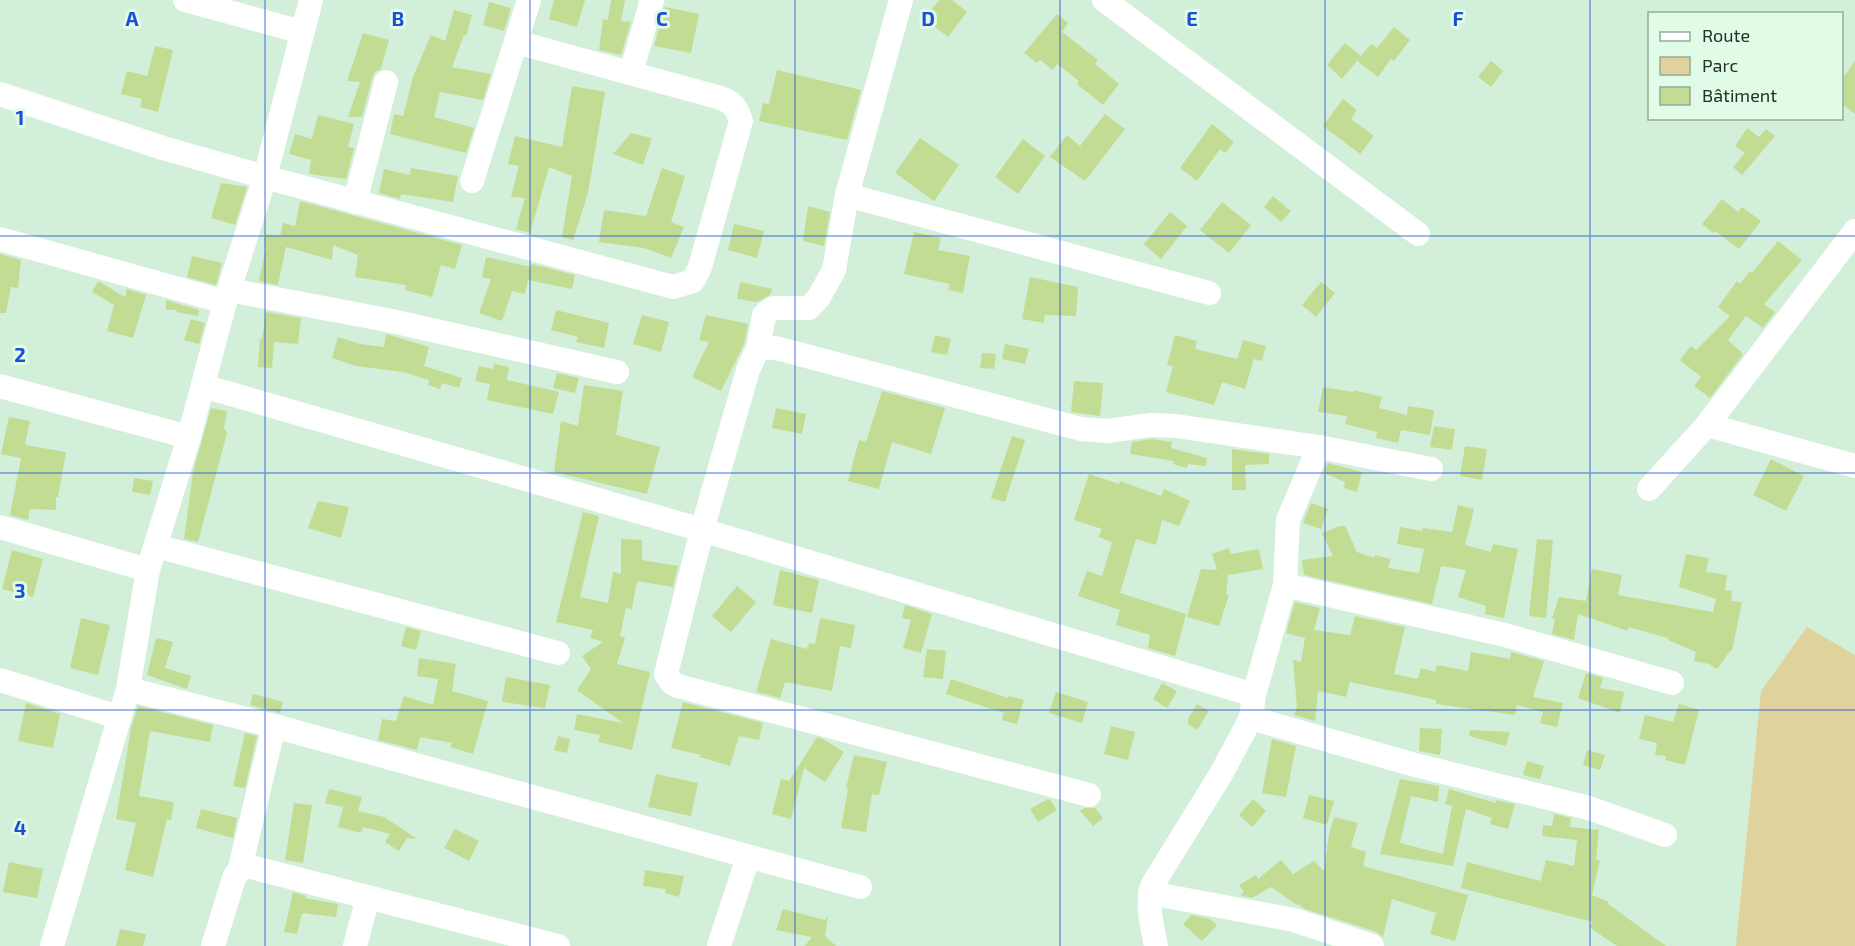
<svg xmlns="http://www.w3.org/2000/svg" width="1855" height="946" font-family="'Exo 2',sans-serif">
<rect width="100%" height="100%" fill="#d2efd9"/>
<!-- green -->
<path fill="#e0d29d" d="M1807,627L1855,655V946H1736L1761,691Z"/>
<!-- building -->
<g fill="#c3dc93">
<path d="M554,0H585L577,27L549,19Z"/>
<path d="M611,0H625L621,21L631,22L621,55L599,50L603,19L608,20Z"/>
<path d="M939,0H952L967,12L948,37L924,19Z"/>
<path d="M489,2L511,8L504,31L483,25Z"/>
<path d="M665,7L699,14L691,53L654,46Z"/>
<path d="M454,10L472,15L466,36L464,35L452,67L491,74L483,100L440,92L434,117L474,128L466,153L390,134L394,114L403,116L413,77L431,35L445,41Z"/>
<path d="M1057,14L1068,23L1062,32L1098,60L1095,64L1119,84L1103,105L1077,84L1079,81L1057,64L1053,70L1040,60L1037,63L1024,53Z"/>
<path d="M1394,27L1410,40L1394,61L1391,59L1378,77L1357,61L1371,44L1377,48Z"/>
<path d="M363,33L389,40L381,69L375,72L372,78L362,117H348L360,82L347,81Z"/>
<path d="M1345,43L1361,56L1342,79L1327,65Z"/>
<path d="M155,46L173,50L158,112L140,107L142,99L121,94L127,71L147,76Z"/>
<path d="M1491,61L1503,71L1491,87L1478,77Z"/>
<path d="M1855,61V114L1842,104V79Z"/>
<path d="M777,70L861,90L847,140L759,121L763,103L769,104Z"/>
<path d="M572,86L605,92L588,193L573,240L562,237L572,176L549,167L530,233L516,229L525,198L511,197L519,166L508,164L515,136L562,147Z"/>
<path d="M1343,99L1357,110L1351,119L1374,136L1360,154L1323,126Z"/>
<path d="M1105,114L1125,129L1085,181L1050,157L1067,135L1080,146Z"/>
<path d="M318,115L354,124L348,147L354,148L346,179L309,174L311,160L289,154L295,134L312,139Z"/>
<path d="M1212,124L1234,142L1225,153L1220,149L1197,181L1180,168Z"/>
<path d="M1747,128L1759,137L1766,129L1775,136L1742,175L1733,167L1745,153L1735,146Z"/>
<path d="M631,133L652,138L643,165L613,154Z"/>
<path d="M920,138L959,165L934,201L895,173Z"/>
<path d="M1023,139L1045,156L1018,194L995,177Z"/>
<path d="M411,168L458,176L453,202L401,194L400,199L379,193L384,169L410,175Z"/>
<path d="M662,168L685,176L671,222L684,227L671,258L644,248L599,242L604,210L646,216Z"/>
<path d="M221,183L247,187L235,225L211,218Z"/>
<path d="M1273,196L1291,211L1281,222L1264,207Z"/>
<path d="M1722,199L1738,212L1742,207L1761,221L1739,249L1715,231L1713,233L1702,224Z"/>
<path d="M300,201L462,245L455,269L441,265L432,297L405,290L406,285L355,277L358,255L333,245L332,260L286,247L278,285L259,281L266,247H264L265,234L280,236L283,223L295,226Z"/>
<path d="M1222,202L1251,225L1229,253L1200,230Z"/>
<path d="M808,206L830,212L824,246L803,241Z"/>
<path d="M1170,212L1187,226L1161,259L1144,244Z"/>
<path d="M734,224L764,231L757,258L728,250Z"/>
<path d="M914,232L941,238L938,250L970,256L963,293L948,290L950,284L904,274Z"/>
<path d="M1778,241L1802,260L1764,304L1775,312L1763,328L1746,316L1728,340L1743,354L1710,398L1694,386L1701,377L1680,360L1691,346L1696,350L1730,316L1718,307L1737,281L1740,284L1750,271L1752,273Z"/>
<path d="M0,254L21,260L18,288L11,287L6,313H0Z"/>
<path d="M192,256L222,263L216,285L187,277Z"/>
<path d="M486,257L531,267L532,264L575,275L572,289L528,280L525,294L512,291L502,321L479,313L491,279L482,277Z"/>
<path d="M1030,277L1078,287L1076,316L1045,315L1044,323L1022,319Z"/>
<path d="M98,281L125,297L127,289L146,295L133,338L107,331L114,305L92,292Z"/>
<path d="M740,282L772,289L770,295L757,302L737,299Z"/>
<path d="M1321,282L1335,293L1316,317L1302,305Z"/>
<path d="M166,300L199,310L198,316L176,312L177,310H166Z"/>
<path d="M556,310L609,323L604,348L576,342L578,337L551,330Z"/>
<path d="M266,312L301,318L298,344L274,342L272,368L258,367L260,339H262Z"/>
<path d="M642,315L669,322L661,352L633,344Z"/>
<path d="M706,315L748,324L744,344L721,391L692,377L709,342L699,340Z"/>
<path d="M191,319L205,323L199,344L184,340Z"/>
<path d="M386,334L429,347L424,366L462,378L459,388L442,383L440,389L428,385L429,380L403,372L356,366L332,358L338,337L360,344L384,347Z"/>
<path d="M935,335L951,339L947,355L931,352Z"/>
<path d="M1175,335L1197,341L1195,349L1237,359L1243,340L1266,346L1262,361L1254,359L1245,389L1222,382L1214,405L1166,392L1173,366L1167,365Z"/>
<path d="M1005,344L1029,349L1025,364L1002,359Z"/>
<path d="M982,353L996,354L994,369L980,368Z"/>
<path d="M494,364L509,367L507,380L559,392L553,414L487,400L490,384L475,381L479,366L493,369Z"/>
<path d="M557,373L579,378L575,393L553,388Z"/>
<path d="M1074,381L1103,383L1100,416L1071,412Z"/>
<path d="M584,385L623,391L616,435L660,447L647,494L554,472L561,421L578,426Z"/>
<path d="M1323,387L1354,392V390L1382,397L1379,408L1407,415L1408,406L1434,410L1430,435L1401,430L1398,443L1376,438L1377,432L1345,424L1347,416L1318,412Z"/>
<path d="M882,391L945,408L931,454L892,442L879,489L848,481L859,440L866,442Z"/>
<path d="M211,408L227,411L224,428L227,433L198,542L184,539L193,472Z"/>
<path d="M776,408L806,414L802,434L772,428Z"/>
<path d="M9,417L30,421L25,445L66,452L58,497H56V510L30,509L28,520L10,515L21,458L1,454Z"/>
<path d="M1434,426L1455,429L1452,450L1430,447Z"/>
<path d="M1012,436L1025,440L1005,502L991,498Z"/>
<path d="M1152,439L1172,442L1171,448L1207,458L1206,466L1188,464L1187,468L1173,464L1174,461L1130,454L1132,442Z"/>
<path d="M1465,446L1487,449L1482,480L1460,476Z"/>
<path d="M1232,449L1269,454V464L1245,465L1246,490H1232Z"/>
<path d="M1771,459L1804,476L1786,511L1753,495Z"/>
<path d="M1328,463L1362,472L1357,492L1344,488L1345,482L1324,473Z"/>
<path d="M1089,474L1119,484L1120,481L1161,496L1164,489L1190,501L1179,526L1162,520L1156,545L1136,539L1120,593L1186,614L1175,656L1148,648L1150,635L1116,625L1120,610L1078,596L1087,571L1102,576L1112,542L1098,537L1102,529L1074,520Z"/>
<path d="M134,478L153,481L150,495L132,492Z"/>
<path d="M318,501L349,507L341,538L308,528Z"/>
<path d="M1311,503L1328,509L1321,529L1303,523Z"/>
<path d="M1458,505L1474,509L1465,545L1491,552L1493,544L1518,549L1504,618L1485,614L1486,606L1458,597L1466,570L1441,566L1432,604L1304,575L1302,560L1333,556L1322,533L1340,526H1345L1357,552L1374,558L1375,555L1391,559L1388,568L1419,573L1424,549L1397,544L1400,527L1422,531L1423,528L1452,532Z"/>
<path d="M583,512L599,516L580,597L608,603L613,572L621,574V539L642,540V560L678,566L673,587L637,581L632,609L626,608L620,636L625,638L617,664L650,672L632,750L598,742L600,735L574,730L577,714L623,723L577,690L591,669L582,656L603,642L590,638L593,630L556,622Z"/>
<path d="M1537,539L1553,540L1546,618L1529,616Z"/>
<path d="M1229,548L1231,554L1259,549L1263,569L1228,575L1226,594L1229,595L1219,626L1187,617L1201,569L1217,570L1212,554Z"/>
<path d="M12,550L43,559L33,597L2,589Z"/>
<path d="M1686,554L1709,558L1706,572L1727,575L1725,590L1732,591L1731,601L1742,602L1732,651H1730L1717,669L1709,664L1694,661L1696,652L1668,640V638L1628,627V631L1578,614L1574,640L1552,634L1555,619H1552L1559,597L1586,601L1592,569L1622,575L1618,595L1713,612L1716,599L1679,587Z"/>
<path d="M780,570L819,580L812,613L773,605Z"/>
<path d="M737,586L756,602L731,632L712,616Z"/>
<path d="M1295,602L1320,608L1314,630L1350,635L1355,616L1405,627L1394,674L1418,679L1421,668L1435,672L1437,665L1468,671L1471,652L1510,659L1511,652L1544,661L1533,697L1563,703L1557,727L1540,723L1543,712L1517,705L1515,715L1436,704V700L1350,682L1346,697L1318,691L1315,721L1294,715L1297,707L1293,660L1301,662L1305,638L1286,633Z"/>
<path d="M905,605L932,614L921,653L903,648L911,620L902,618Z"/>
<path d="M81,618L110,625L98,675L70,668Z"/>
<path d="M820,618L855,625L851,648L840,646L832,691L785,682L780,698L756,692L771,639L807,649L809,643L815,644Z"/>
<path d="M406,627L421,631L416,650L401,646Z"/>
<path d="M156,638L173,642L165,668L191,676L187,689L147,675Z"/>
<path d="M927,649L946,651L943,679L923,677Z"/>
<path d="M419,658L456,664L452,691L488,701L473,754L450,747L452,743L420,737L417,750L378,740L382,719L396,721L404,696L433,705L438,679L417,676Z"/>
<path d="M1586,673L1603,678L1600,688L1624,692L1620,713L1578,698Z"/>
<path d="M506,677L550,685L545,708L502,702Z"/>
<path d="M951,679L1008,698L1009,696L1024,700L1017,724L1002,720L1004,713L946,694Z"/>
<path d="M1162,683L1177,691L1167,708L1153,699Z"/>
<path d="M1056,692L1088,702L1082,723L1049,713Z"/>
<path d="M253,694L283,702L280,713L250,705Z"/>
<path d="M683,702L763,723L759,740L739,736L730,766L700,757L701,755L671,748Z"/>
<path d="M26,703L60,714L53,748L18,741Z"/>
<path d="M1197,704L1209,711L1197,730L1188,724V719Z"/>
<path d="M1679,704L1699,710L1685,765L1665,760L1666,756L1655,755L1657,743L1639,739L1645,715L1673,722Z"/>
<path d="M138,706L213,725L210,742L150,731L139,796L174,802L171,820L167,819L153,877L125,870L136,823L116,819L131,728Z"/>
<path d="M1111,726L1135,732L1128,760L1104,754Z"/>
<path d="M1420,728L1442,729L1440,755L1419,751Z"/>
<path d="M1470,730L1510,732L1506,746L1469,736Z"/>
<path d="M245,733L257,736L245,788L233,786Z"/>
<path d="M558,736L570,739L567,753L554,750Z"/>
<path d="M817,737L823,739L844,752L825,782L804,768L791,819L772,814L781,779L789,781Z"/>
<path d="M1272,739L1296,746L1286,797L1262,793Z"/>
<path d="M1587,750L1605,755L1600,770L1583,765Z"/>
<path d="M854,755L887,762L879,795L872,794L866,832L841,828L848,789L846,788Z"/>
<path d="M1527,761L1544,766L1540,779L1523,775Z"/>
<path d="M656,774L698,783L691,816L648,807Z"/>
<path d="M1400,779L1439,786L1438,802L1411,796L1400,843L1443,854L1452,806L1445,804L1449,789L1496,803V800L1515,804L1508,829L1490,824L1492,818L1466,809L1453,866L1380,854Z"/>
<path d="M329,789L362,797L358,811L384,817L416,838L415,839L407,838L399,851L385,842L390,834L363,827L361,833L338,827L343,807L325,803Z"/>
<path d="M1309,795L1334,801L1327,825L1303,818Z"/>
<path d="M1048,799L1050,800L1057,810L1038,822L1030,809Z"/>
<path d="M1253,799L1266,811L1252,827L1239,815Z"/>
<path d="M294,803L312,805L303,863L285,860Z"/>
<path d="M1084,808H1095L1103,818L1093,826L1080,811Z"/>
<path d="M201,809L237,818L233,838L196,828Z"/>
<path d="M1554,814L1571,818L1570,827L1599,830L1596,860H1600L1592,895L1609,902L1608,904L1666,946H1617L1589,927L1593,922L1461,888L1467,862L1541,881L1546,860L1574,866L1577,840L1542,836L1543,825L1552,826Z"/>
<path d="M1334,817L1358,823L1351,847L1366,852L1363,866L1468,895L1455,941L1430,934L1436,913L1392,899L1383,937L1377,932L1305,909L1298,904L1297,905L1271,887L1252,898L1240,895L1244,892L1239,885L1256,875L1258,879L1281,860L1293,874L1314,861L1324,871L1329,834Z"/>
<path d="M455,829L479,841L469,861L444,848Z"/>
<path d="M9,862L43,869L37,898L3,892Z"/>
<path d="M645,870L684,876L679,897L665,893L666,889L643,886Z"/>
<path d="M293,892L306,896L305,898L338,904L336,917L302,913L297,934L284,932Z"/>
<path d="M783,909L825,920L828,915L825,936L836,946H805L812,937L776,930Z"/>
<path d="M1191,915L1210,919L1217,925L1202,941L1183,924Z"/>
<path d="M120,929L146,934L143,946H116Z"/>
</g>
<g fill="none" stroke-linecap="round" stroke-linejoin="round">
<!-- minor -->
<g stroke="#fff" stroke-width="24">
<path d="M185,0L302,32"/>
<path d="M901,0L847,195L834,270L819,297L809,308H773L764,315L758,348L748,370L702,530L666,674L672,683L678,686L1089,795"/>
<path d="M1104,0L1418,234"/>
<path d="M631,73L652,0"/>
<path d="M0,94L163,148L265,177L673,287L693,281L700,267L741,121C737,109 734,103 721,98L516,42"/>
<path d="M472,181L529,0"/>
<path d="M847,195L1209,293"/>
<path d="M355,202L386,82"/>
<path d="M0,239L225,302"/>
<path d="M229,290L392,321L617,372"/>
<path d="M758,348H776L1081,429L1107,431L1151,425L1176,426L1319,447L1431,469"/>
<path d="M0,386L189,437"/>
<path d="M203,386L702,530L1254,695"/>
<path d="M1707,425L1855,466"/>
<path d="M1649,489L1707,425L1855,231"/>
<path d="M0,527L148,570"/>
<path d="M156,546L558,653"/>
<path d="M1285,585L1505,635L1672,683"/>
<path d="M0,680L118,717"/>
<path d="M128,689L274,726L860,887"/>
<path d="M1251,718L1415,765L1589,808L1665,835"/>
<path d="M240,868L274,726"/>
<path d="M1150,893L1294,920L1372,946"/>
<path d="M52,946L128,689L148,570L189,437L225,302L265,177L311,0"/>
<path d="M213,946L234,878L240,868L251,867L558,946"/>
<path d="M355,946L368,897"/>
<path d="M719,946L748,857"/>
<path d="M1156,946C1152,925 1146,905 1153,884L1221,774L1251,718L1254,695L1285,585L1288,520L1319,447"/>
</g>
</g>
<!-- grid -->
<path fill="none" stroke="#1d4ed8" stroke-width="1.5" stroke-opacity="0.55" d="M265,0V946M530,0V946M795,0V946M1060,0V946M1325,0V946M1590,0V946M0,236H1855M0,473H1855M0,710H1855"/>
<g font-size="20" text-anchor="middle" font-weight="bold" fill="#1d4ed8" stroke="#e0fce6" stroke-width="6" stroke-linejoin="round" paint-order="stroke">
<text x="132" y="26">A</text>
<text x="398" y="26">B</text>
<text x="662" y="26">C</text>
<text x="928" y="26">D</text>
<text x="1192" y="26">E</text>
<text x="1458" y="26">F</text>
<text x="20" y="125">1</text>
<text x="20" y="362">2</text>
<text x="20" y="598">3</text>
<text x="20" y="835">4</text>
</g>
<!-- legend -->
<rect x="1648" y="12" width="195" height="108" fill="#e0fce6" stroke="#95aa9a" stroke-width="1.5"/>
<rect x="1660" y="32" width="30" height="9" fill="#ffffff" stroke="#95aa9a" stroke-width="1.5"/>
<text x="1702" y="42" font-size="18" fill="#242f27">Route</text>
<rect x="1660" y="57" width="30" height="18" fill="#e0d29d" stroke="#95aa9a" stroke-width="1.5"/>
<text x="1702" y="72" font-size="18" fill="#242f27">Parc</text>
<rect x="1660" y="87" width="30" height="18" fill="#c3dc93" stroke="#95aa9a" stroke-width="1.5"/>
<text x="1702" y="102" font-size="18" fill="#242f27">Bâtiment</text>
</svg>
